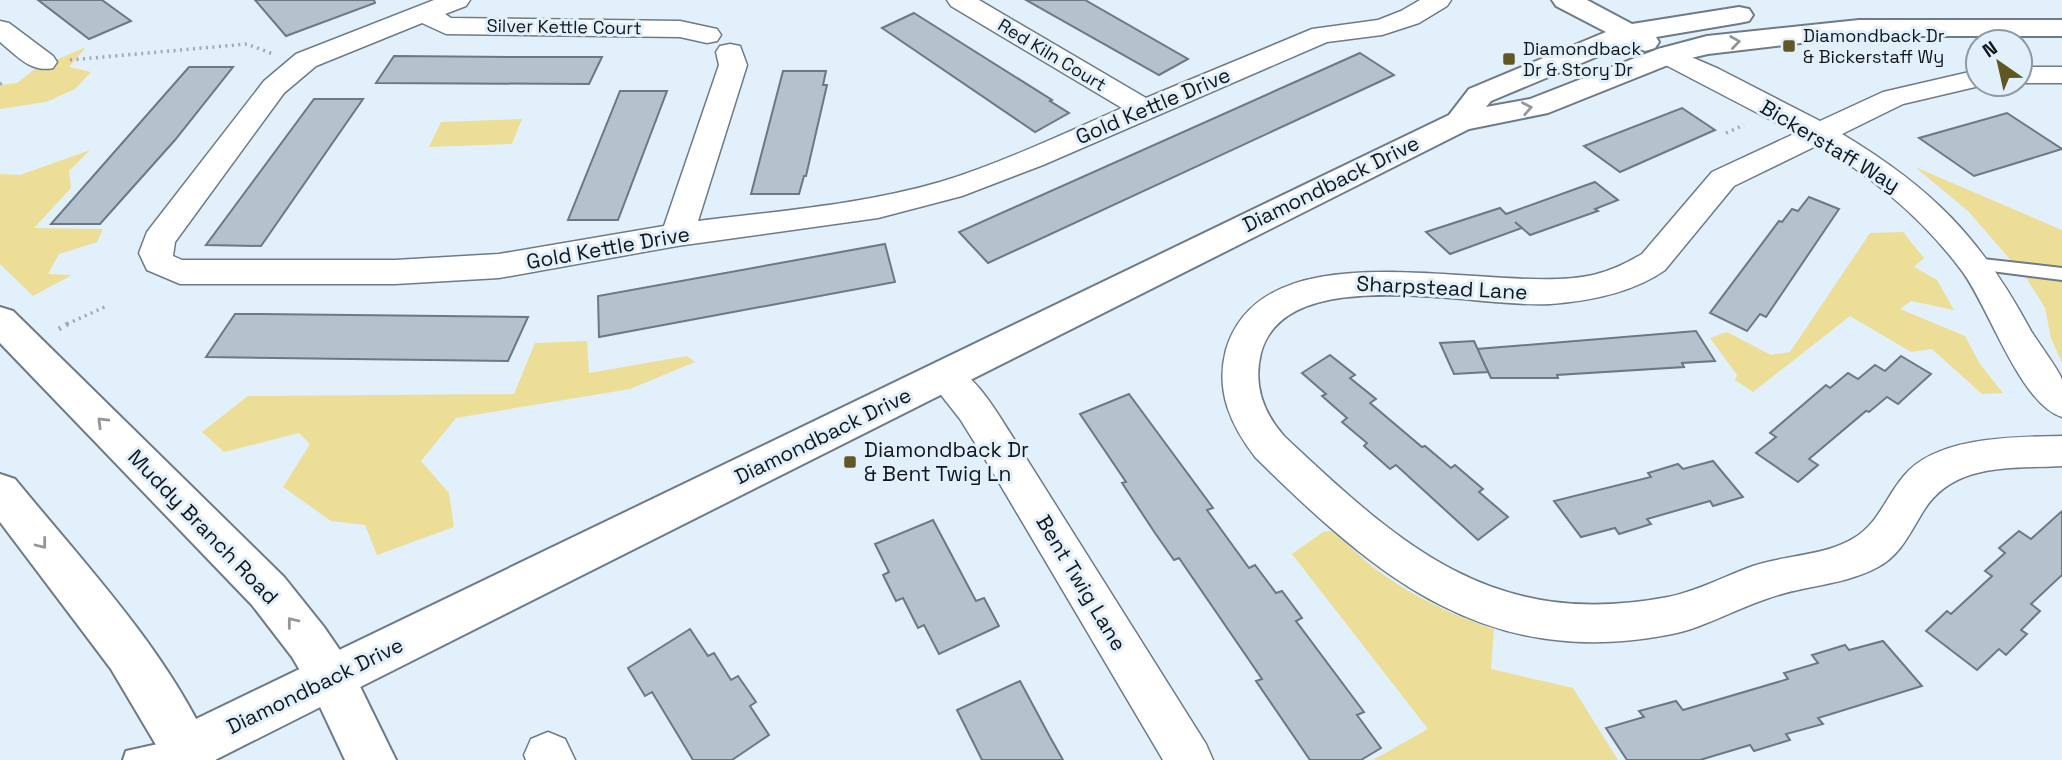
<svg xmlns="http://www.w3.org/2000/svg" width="2062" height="760" font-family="'Space Grotesk',sans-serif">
<rect width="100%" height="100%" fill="#e2f0fc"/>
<!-- green -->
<g fill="#ecde96">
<path d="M86,47L69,67L91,72L75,89L46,102L0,109V85L17,83L35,69Z"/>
<path d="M522,119L512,144L429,147L441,122Z"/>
<path d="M90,150L69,171L71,188L34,228L103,229L97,242L59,254L48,274L72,275L33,296L0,264V174L20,175Z"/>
<path d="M1915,167L2062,230V363L2051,338L2045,308L2027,279L1968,211Z"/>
<path d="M1903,232L1924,258L1914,267L1937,280L1954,310L1911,301L1900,309L1965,336L1980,364L2003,393L1982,394L1932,349L1911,352L1850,316L1753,392L1735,380L1737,375L1710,338L1727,332L1771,355L1790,352L1870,233Z"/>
<path d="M587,341L589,373L687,356L695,362L630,389L456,418L421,461L449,493L454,527L377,555L365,525L331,521L283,487L310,444L299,433L224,452L202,432L248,396L514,394L535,343Z"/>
<path d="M1331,531C1348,544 1363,560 1381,573C1416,598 1454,616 1494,629L1491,669L1573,688L1618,760H1373L1428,729L1292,554L1323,532Z"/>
</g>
<!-- building -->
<g fill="#b4c2cd" stroke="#6c7883" stroke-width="2">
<path d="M38,0H102L131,21L89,39Z"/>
<path d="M255,0H374L375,3L286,36Z"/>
<path d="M1026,0H1085L1188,59L1159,75Z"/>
<path d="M914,13L1052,100L1050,101L1069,113L1035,132L882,28Z"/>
<path d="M1360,53L1394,75L988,263L959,232Z"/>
<path d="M394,56L511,57H602L589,84L376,83Z"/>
<path d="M189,67H233L175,140L100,224H51Z"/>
<path d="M783,71H826L823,85H827L806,176H804L799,194H751Z"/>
<path d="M620,91H667L618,220H568Z"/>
<path d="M314,99H363L261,246L206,245Z"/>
<path d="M1682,108L1715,130L1620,172L1584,146Z"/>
<path d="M2007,113L2062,149L1974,176L1919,138Z"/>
<path d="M1595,182L1618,200L1595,209L1598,211L1530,235L1515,222L1522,228L1450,254L1426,232L1500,208L1506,214Z"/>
<path d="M1809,197L1839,209L1766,317L1760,314L1747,331L1710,313L1779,221L1782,222L1792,209L1798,211Z"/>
<path d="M885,244L895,282L599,337L598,296Z"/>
<path d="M235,314H260L528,317L508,361L206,357Z"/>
<path d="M1696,331L1715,361L1682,363L1684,367L1557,375L1558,378H1491L1477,349Z"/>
<path d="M1474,341L1488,372L1454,374L1440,343Z"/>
<path d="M1330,355L1355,375L1350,378L1376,399L1370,403L1422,447L1425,446L1451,468L1455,465L1483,489L1479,492L1508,517L1478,540L1396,465L1390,469L1364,446L1367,443L1342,422L1347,418L1322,396L1326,394L1302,373Z"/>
<path d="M1901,356L1931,374L1898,404L1887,397L1869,412L1866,411L1809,459L1818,465L1798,482L1756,453L1776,437L1770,433L1826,385L1830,388L1848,373L1858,379L1875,365L1885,371Z"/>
<path d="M1129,394L1213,508L1207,510L1249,568L1255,565L1276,593L1282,591L1302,618L1296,621L1364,712L1357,715L1381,748L1361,760H1310L1256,681L1262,679L1179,558L1174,560L1155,533L1122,483L1126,482L1080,414Z"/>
<path d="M1713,461L1743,497L1713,506L1710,501L1647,519L1651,524L1619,534L1615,528L1581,537L1554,501L1651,477L1648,473L1678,464L1683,469Z"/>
<path d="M2062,511V575L2031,604L2040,611L2021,630L2027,634L2006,655L1999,649L1977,670L1926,631L1947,611L1951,614L1992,576L1985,571L2005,553L1999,548L2019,531L2031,539Z"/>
<path d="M933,520L976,601L984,598L999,626L939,654L924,625L918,628L903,598L896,601L883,575L889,572L875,544Z"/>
<path d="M690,629L708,656L714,653L731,680L738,676L756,702L750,706L769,735L732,760H693L652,692L645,696L628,668Z"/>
<path d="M1883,641L1922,686L1818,718L1823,724L1786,734L1790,740L1754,751L1750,745L1700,760H1627L1606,728L1644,717L1639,711L1676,701L1683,710L1788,679L1784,673L1818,663L1812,655L1845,645L1849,650Z"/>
<path d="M1020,681L1050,737L1063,760H982L957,710Z"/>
</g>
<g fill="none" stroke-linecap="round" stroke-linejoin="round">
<defs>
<g id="service">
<path d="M1974,258L2062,268V280L1968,268L1965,264Z"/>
<path d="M185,738L194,742L197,750L194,758L190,760H123L126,751Z"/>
</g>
<g id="minor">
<path d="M434,0H470L466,6L445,14L451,18L680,21L717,29L721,35L717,41L707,43L680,37L446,34L422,23L316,66L284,93L175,242L173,256L182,260H395L499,254L664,226L719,65L716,52L720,46L730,44L740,46L747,65L698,221C778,211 861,205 940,182C1002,163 1063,134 1122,108L951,6L947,0H979L1146,98L1312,29L1378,20L1401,11L1420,0H1451L1447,6L1419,23L1382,35L1327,42L1043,165L962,196L878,218L677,246L499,278L395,284H180L147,270L139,253L147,232L264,81L296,54Z"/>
<path d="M0,21L9,23L53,56L57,62L53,68C31,73 16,55 0,42Z"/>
<path d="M1668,47L1719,69L1820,121L1883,92L1978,70V84H1988L1903,104L1842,134C1932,188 1981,238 2031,331C2037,341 2061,373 2062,380C2062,392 2062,406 2062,417C2020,404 1989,307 1962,271C1924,220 1873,177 1818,145L1734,186L1665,270C1632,293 1590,301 1550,304C1479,309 1286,259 1261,353C1253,385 1263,412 1284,436C1403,548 1494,630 1668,597C1698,591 1725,576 1753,566C1785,555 1825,556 1854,538C1878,524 1886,497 1903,477C1935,436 2015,437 2062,436V466C2008,469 1951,462 1921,515C1909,535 1899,556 1878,567C1843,586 1803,585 1766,599C1733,610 1702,629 1667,635C1485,669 1378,578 1256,458C1231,426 1215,391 1226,350C1264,220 1497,297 1593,275C1610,271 1627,263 1642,254L1712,172L1796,133L1658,61L1654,55L1658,49Z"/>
<rect x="2020" y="67" width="42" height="16"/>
<path d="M944,362C976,372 998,415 1016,442L1206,744L1213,760H1163L988,464L960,419L926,376L931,366Z"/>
<path d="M548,732L565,739L575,760H526L524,755L531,739Z"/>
</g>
<path id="tertiary" d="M1552,0H1587L1632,24L1739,7L1749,9L1753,15L1749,21L1739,23L1656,37L1659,42L1655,48L1645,51L1627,44L1491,101L1486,107L1530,99L1658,49L1707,36L1859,20H2062V36H1859L1708,54L1678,61L1548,113L1469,129L215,760H166L161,749L169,732L1449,115L1469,89L1606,32L1556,6Z"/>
<g id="secondary">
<path d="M0,307L13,311L284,577L324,627L348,662L396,760H345L314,694L292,657L252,605L0,343Z"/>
<path d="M0,474L15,479C87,567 171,654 216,760H165L111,669L0,522Z"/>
</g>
</defs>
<!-- service casing -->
<use href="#service" stroke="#6e7b86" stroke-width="4"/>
<!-- minor casing -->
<use href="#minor" stroke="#6e7b86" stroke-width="3"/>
<!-- tertiary casing -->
<use href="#tertiary" stroke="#6e7b86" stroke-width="4"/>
<!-- secondary casing -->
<use href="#secondary" stroke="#6e7b86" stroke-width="4"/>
<!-- path-far1 -->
<g stroke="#9ea9b2" stroke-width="3.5" stroke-dasharray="2 4.5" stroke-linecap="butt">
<path d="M70,60L247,44L273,54"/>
<path d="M0,84L3,83"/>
<path d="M1726,133L1744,125"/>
<path d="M67,324L107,306"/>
</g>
<!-- path -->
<path stroke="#9ea9b2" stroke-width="5" stroke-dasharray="2 6" stroke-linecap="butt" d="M59,329L71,322"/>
<!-- service -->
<use href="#service" fill="#fff" fill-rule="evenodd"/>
<!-- minor -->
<use href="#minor" fill="#fff" fill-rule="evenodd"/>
<!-- tertiary -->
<use href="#tertiary" fill="#fff" fill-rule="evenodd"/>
<!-- secondary -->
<use href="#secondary" fill="#fff" fill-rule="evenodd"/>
</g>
<!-- one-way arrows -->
<defs><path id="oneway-chevron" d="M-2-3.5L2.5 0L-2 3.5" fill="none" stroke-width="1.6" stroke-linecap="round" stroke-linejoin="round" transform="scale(1.75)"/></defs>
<g stroke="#949698">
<use href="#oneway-chevron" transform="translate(1735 42) rotate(-8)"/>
<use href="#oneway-chevron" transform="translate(1527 108) rotate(-11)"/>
<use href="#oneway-chevron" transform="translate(102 422) rotate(-135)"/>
<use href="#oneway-chevron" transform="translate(42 544) rotate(52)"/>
<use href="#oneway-chevron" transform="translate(292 622) rotate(-128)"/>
</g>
<!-- markers -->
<g fill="#615723" stroke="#e2f0fc" stroke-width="2.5">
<rect x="1782" y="39" width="14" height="14" rx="3.5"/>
<rect x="1502" y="52" width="14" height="14" rx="3.5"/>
<rect x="843" y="455" width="14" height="14" rx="3.5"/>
</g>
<g text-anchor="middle" stroke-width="6" stroke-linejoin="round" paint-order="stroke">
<!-- far-street labels -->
<g font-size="18" fill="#11161a" stroke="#e2f0fc">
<text transform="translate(564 27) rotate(1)" y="6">Silver Kettle Court</text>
<text transform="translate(1052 55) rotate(31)" y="6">Red Kiln Court</text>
</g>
<!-- far-poi labels -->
<g font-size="18" fill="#11161a" stroke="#e2f0fc" text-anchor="start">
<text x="1803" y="42">Diamondback Dr<tspan x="1803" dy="21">&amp; Bickerstaff Wy</tspan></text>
<text x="1523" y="55">Diamondback<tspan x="1523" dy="21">Dr &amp; Story Dr</tspan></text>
</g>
<!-- street labels -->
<g font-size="21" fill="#11161a" stroke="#e2f0fc">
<text transform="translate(1153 106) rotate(-23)" y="7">Gold Kettle Drive</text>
<text transform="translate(1830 146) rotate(31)" y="7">Bickerstaff Way</text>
<text transform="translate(1331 184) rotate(-26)" y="7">Diamondback Drive</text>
<text transform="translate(608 248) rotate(-10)" y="7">Gold Kettle Drive</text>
<text transform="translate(1442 288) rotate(3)" y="7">Sharpstead Lane</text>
<text transform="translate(823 436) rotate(-26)" y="7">Diamondback Drive</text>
<text transform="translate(203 527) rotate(46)" y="7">Muddy Branch Road</text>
<text transform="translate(1081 583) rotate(59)" y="7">Bent Twig Lane</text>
<text transform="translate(315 686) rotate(-26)" y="7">Diamondback Drive</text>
</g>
<!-- poi labels -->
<g font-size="21" fill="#11161a" stroke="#e2f0fc" text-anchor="start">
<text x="864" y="457">Diamondback Dr<tspan x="864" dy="24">&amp; Bent Twig Ln</tspan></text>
</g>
</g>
<!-- north arrow -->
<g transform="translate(1999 63) rotate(326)"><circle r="33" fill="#e2f0fc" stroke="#8e99a2" stroke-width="2"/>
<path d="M0-5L12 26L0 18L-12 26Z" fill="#615723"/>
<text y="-10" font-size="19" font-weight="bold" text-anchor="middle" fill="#11161a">N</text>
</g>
</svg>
